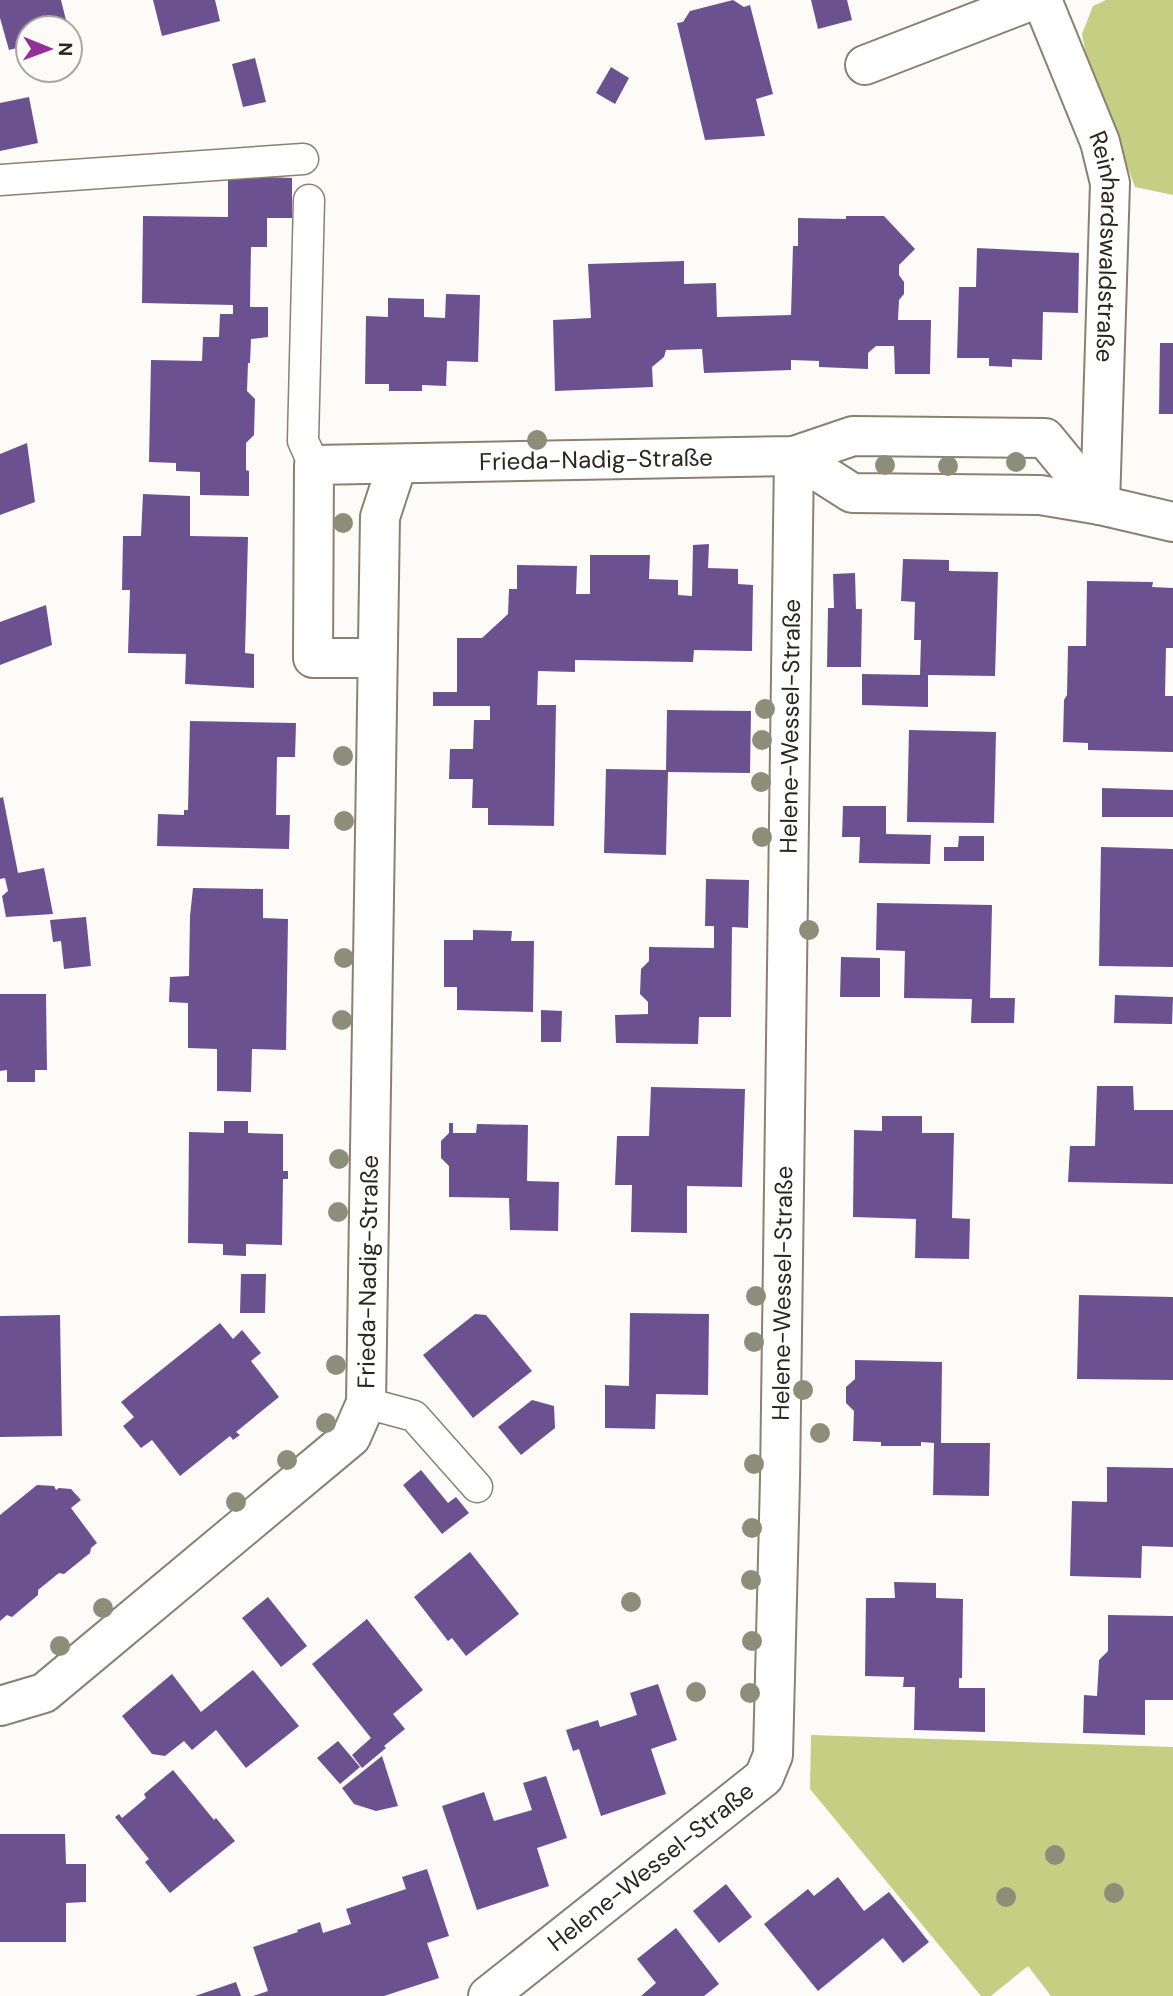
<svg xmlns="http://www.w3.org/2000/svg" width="1173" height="1996" font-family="'DM Sans',sans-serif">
<rect width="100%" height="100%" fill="#fdfbf8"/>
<!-- green -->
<g fill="#c4cf83">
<path d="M1106,0H1173V195L1135,187L1086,55L1082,34L1093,6Z"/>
<path d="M811,1735L1173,1747V1996H1051L1028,1966L991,1996H981L810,1789Z"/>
</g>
<!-- building -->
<g fill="#6c5190">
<path d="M0,0H61L68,28H28V45L9,50L0,18Z"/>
<path d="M153,0H215L220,21L162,36Z"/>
<path d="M733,0L744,7L750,5L773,94L756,99L765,136L705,140L677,23L683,22L690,11Z"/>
<path d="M811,0H847L852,20L818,29Z"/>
<path d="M255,58L266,102L243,107L232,64Z"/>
<path d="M611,67L629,78L615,104L596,93Z"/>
<path d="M29,97L38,143L0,151V103Z"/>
<path d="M266,177L292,178V218H267V247H251L250,307H268V337L251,339L250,363H248L247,391L255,399L254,435L246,443V470L249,471V496L200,495V472L176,471V463L149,462L151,360L202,361L203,337H219L220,314H233V305L142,303L143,216L228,217V180Z"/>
<path d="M846,216H884L915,249L899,265V275L904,282V294L899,300L898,320H931L930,374H895L894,346H876L868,353V369L819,367V361L791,360V370L704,373L702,349L666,350L664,357L652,367L653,387L555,391L553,320L591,318L588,264L684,261V284L716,283L717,317L791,315L793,246H798V218L846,219Z"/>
<path d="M977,248L1079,253L1078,313L1043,312L1042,360L1012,359V367L989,366V358H957L959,287H976Z"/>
<path d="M446,294L480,295L478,362L447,361L446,386L422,385V391H389V384H365L366,316L388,317V298L424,299V317L445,318Z"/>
<path d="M1160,343H1173V414H1159Z"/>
<path d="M27,443L35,502L0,515V454Z"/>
<path d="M143,494L190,496V536L248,537L245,653L254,654V688L185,684L186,654L128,653L130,590H122L123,536H141Z"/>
<path d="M709,544L708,568L738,569V584L753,585L752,651L694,650L693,662L575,660V672L538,671L537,705H556L554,826L488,825V808H472L473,779H449L450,749H473L474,720H490V706H433V692H457V638H482L508,614L509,589H517V565L577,566L576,594H590V555H650L649,579L678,580V595L692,596L693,545Z"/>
<path d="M903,559L949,560V571L998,572L995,676L928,675V707L862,705V674L920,675L921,640H914L915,602L901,601Z"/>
<path d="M855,573L856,609H862L861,667H827L828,608H834L833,574Z"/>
<path d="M1087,581L1153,582L1152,587L1173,588V648H1166L1165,696H1173V752L1088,750V743L1063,742L1064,700L1067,695L1068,646H1086Z"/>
<path d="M46,605L52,645L0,665V622Z"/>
<path d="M667,710L751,711L750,773L668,772L666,855L604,853L606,769L666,770Z"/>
<path d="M190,721L296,723L295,757H277L276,815H290L289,849L157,846L158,814L184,815V810H188Z"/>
<path d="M909,730L996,732L994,823L907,822Z"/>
<path d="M1102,788L1173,790V817H1102Z"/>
<path d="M3,797L18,873L44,868L53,914L6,917L2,896L8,891L5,878L0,879V798Z"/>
<path d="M843,806H886V834L931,835L930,864L859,863L860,837H842Z"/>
<path d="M959,836H984V861H944V847H958Z"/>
<path d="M1101,847L1173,849V967L1099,966Z"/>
<path d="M706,879L749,880L748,928L732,927L731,1017H699L698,1044L616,1043L615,1015L648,1014V1002L640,994L641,969L649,961V947L714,948V926H705Z"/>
<path d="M193,888L263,889V918L288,919L286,1050L252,1049L251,1092L217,1091V1049L188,1048V1003L169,1002L170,977L189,976L190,916Z"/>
<path d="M877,903L992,905L990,998H1015L1014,1023H971L972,999L904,998L905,951L876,950Z"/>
<path d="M86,917L91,966L64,969L61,941L53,942L50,920Z"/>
<path d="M473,930L512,931L511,941H534L533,1012L457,1010V987H444V940H473Z"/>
<path d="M841,957L880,958V997H840Z"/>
<path d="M0,994H46L47,1070H35V1082H7V1070L0,1071Z"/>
<path d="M1115,995L1173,997L1172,1024L1114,1023Z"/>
<path d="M541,1010L562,1011L561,1042H541Z"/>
<path d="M1097,1086H1133L1134,1110H1173V1184L1068,1182L1070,1146H1095Z"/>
<path d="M651,1087L745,1089L742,1187L687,1186V1233L631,1232L632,1185H615L617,1136H649Z"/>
<path d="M882,1116H922V1133H954L952,1218L970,1219L969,1259L915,1258L916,1219L853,1217L854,1130L882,1131Z"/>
<path d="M224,1121H248V1133L283,1134V1171H288V1179H283L282,1245L246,1244V1256L223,1255V1244L188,1243L189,1132L224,1133Z"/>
<path d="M449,1123H453V1133H476L477,1124L528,1125L527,1181L559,1182L558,1231L510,1230L509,1198L449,1197V1166L441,1158V1141L449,1133Z"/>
<path d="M241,1274H266L265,1313H240Z"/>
<path d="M1079,1295L1173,1297V1380L1077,1379Z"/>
<path d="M630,1313L709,1314L708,1395L656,1394L655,1429L605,1428V1385L629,1386Z"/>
<path d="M475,1314L486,1315L532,1371L473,1418L423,1355Z"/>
<path d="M60,1315L62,1436L0,1437V1316Z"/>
<path d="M220,1323L233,1339L242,1330L261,1353L251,1361L279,1397L236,1432L240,1435L233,1440L230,1436L180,1476L152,1440L141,1448L123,1426L134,1417L121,1402Z"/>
<path d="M855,1360L942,1362L941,1443H990L989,1496L933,1495L934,1443L921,1442V1446H881V1442L853,1441L854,1411L846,1403V1387L855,1379Z"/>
<path d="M532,1400L554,1406L555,1428L521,1455L498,1427Z"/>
<path d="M1107,1467L1173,1468V1547L1142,1546L1141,1578L1070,1576L1072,1501L1107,1502Z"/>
<path d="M421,1470L448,1503L456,1497L469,1513L442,1534L403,1485Z"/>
<path d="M37,1485L54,1486L56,1490L59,1488L71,1489L81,1500L71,1508L97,1543L91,1548L90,1553L64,1574L59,1573L38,1590V1595L12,1617L7,1615L0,1621V1515Z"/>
<path d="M470,1552L519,1614L466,1656L452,1638L448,1641L414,1597Z"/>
<path d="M894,1582L936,1583V1598L963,1599L962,1678H959V1688H985V1732L914,1730L915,1687H903L904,1677L865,1676L866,1598H895Z"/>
<path d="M268,1597L307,1646L281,1667L242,1618Z"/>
<path d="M1108,1615L1173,1616V1700H1145V1735L1083,1733L1084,1695L1097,1696L1099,1660L1108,1651Z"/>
<path d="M367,1619L423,1690L393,1714L405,1729L384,1746L386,1748L362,1768L352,1755L371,1738L312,1664Z"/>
<path d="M253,1670L299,1726L246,1768L216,1730L192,1750L184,1741L165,1756L152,1754L122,1716L172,1674L201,1712Z"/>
<path d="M658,1684L677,1740L651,1749L666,1794L601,1816L579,1749L573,1751L566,1730L598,1720L600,1727L637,1715L630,1693Z"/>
<path d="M338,1741L360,1767L340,1784L317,1758Z"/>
<path d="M382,1756L398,1806L376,1811L354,1804L342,1788Z"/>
<path d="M173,1770L214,1820L216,1818L235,1841L170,1893L145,1862L149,1859L115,1817L119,1814L122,1818L146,1798L144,1794Z"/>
<path d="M546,1776L567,1838L537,1848L549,1886L477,1910L442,1806L484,1792L494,1821L532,1810L523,1783Z"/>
<path d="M0,1834H65L66,1864H86V1902L66,1903V1942H0Z"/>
<path d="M427,1869L449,1936L427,1943L439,1978L384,1996H253L268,1991L253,1947L298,1932L297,1930L320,1922L323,1933L351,1924L346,1909L406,1889L402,1877Z"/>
<path d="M838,1877L864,1911L889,1892L929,1942L903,1963L883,1938L818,1991L764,1924L808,1889L814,1896Z"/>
<path d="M726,1884L752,1917L719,1943L693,1911Z"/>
<path d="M676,1928L719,1984L704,1996H641L656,1983L637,1959Z"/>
<path d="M236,1982L241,1996H195Z"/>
</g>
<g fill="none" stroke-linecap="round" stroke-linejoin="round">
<defs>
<g id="lane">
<path d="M0,180L303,159"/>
<path d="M309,200L303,441L314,465"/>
<path d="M366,1403L414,1416L477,1487"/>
</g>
<g id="street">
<path id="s1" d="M1042,0L1100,142L1110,183L1100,505"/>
<path d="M865,65L1033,0"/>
<path d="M794,456L852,493L1040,495L1100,505L1173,522"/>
<path id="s2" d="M377,658H313L314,465L794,456L853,436L1045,438L1100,505"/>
<path id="s3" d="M0,1706L44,1693L351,1437L366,1403L380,517L397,465"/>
<path id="s4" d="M488,1996L764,1777L773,1755L780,1480L794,456"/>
</g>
</defs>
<!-- lane casing -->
<use href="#lane" stroke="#8a8170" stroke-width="33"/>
<!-- street casing -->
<use href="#street" stroke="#8a8170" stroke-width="42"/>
<!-- lane -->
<use href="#lane" stroke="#fff" stroke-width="30"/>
<!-- street -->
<use href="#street" stroke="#fff" stroke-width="38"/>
</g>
<!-- trees -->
<g fill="#8d8e7a">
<circle cx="537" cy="440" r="10"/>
<circle cx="1016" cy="462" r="10"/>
<circle cx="885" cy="465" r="10"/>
<circle cx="948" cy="466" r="10"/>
<circle cx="343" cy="523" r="10"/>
<circle cx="765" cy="709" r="10"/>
<circle cx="762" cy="740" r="10"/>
<circle cx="343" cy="756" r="10"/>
<circle cx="761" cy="782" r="10"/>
<circle cx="344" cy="821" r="10"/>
<circle cx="762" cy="837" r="10"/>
<circle cx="809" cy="930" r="10"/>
<circle cx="344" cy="958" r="10"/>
<circle cx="342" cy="1020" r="10"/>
<circle cx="339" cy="1159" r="10"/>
<circle cx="338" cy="1212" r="10"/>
<circle cx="756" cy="1296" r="10"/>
<circle cx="754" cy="1342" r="10"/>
<circle cx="336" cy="1365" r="10"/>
<circle cx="803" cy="1390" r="10"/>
<circle cx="326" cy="1423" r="10"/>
<circle cx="820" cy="1433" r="10"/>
<circle cx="287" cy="1460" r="10"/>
<circle cx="754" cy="1464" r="10"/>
<circle cx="236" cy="1502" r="10"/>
<circle cx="752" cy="1528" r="10"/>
<circle cx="751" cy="1580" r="10"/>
<circle cx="631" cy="1602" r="10"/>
<circle cx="103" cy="1608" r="10"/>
<circle cx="752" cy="1641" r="10"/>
<circle cx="60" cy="1646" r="10"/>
<circle cx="696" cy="1692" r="10"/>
<circle cx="750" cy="1693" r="10"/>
<circle cx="1055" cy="1855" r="10"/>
<circle cx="1114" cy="1893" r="10"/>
<circle cx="1006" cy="1897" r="10"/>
</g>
<g text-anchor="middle" stroke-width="7" stroke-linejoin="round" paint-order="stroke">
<!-- street labels -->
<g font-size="24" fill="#2a261f" stroke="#fdfbf8">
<text dy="8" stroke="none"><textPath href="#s1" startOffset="259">Reinhardswaldstraße</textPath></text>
<text dy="8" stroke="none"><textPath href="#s2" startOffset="539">Frieda-Nadig-Straße</textPath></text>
<text dy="8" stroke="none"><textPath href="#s4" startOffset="1405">Helene-Wessel-Straße</textPath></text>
<text dy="8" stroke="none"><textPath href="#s3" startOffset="614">Frieda-Nadig-Straße</textPath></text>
<text dy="8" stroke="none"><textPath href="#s4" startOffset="838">Helene-Wessel-Straße</textPath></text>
<text dy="8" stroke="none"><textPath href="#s4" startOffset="208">Helene-Wessel-Straße</textPath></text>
</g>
</g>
<!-- north arrow -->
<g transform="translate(49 49) rotate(91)"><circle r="33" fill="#fdfbf8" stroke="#a9a6a1" stroke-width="2"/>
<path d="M0-5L12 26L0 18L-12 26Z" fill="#923097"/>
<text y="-10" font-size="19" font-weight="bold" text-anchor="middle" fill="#2a261f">N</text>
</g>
</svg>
